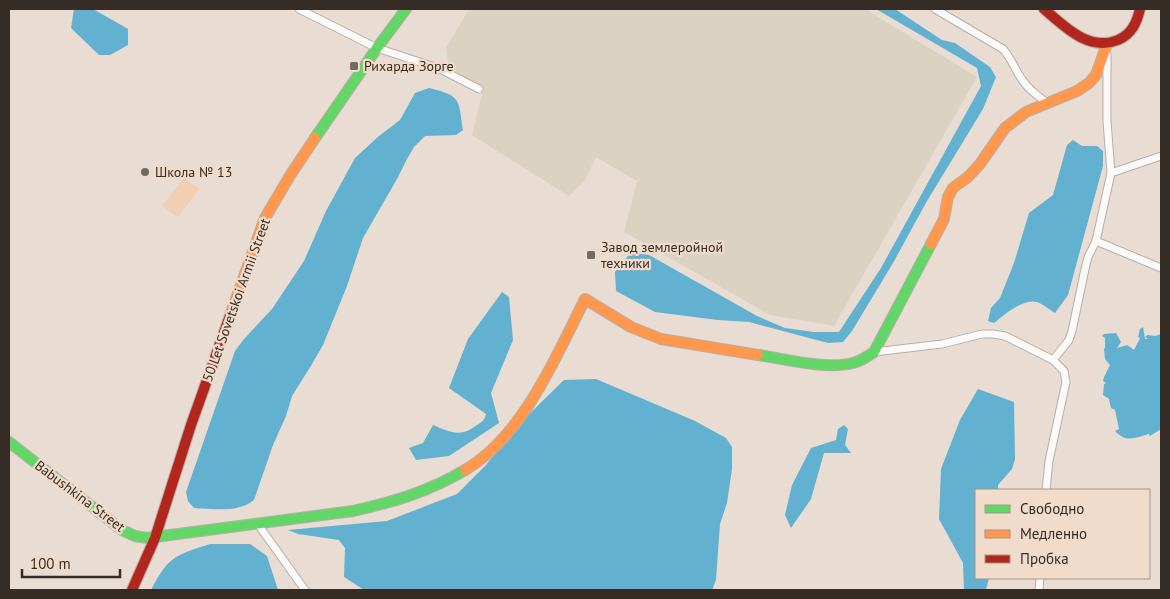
<svg xmlns="http://www.w3.org/2000/svg" width="1170" height="599" font-family="'PT Sans',sans-serif">
<rect width="100%" height="100%" fill="#e8dcd3"/>
<!-- industrial -->
<path fill="#dbd2c2" d="M469,9H865L977,77L834,326L770,315L624,232L637,181L596,157L585,180L569,196L472,135L483,89L449,69L446,48Z"/>
<!-- green -->
<path fill="#f2cfb2" d="M184,178L199,189L178,217L162,206Z"/>
<!-- water -->
<g fill="#62b1d0">
<path d="M74,9H93L128,29V45L110,55H99L71,28Z"/>
<path d="M876,9H895L942,40L955,43L990,67L996,77L983,109L927,201L893,263L852,331L843,342L828,343L749,322L718,320L655,312L616,291L615,272L631,252L649,255L757,316L785,328L814,332H839L881,268L981,86L977,68Z"/>
<path d="M429,88C462,96 458,99 463,130L456,135L425,136L414,147L407,159L397,179L363,238L347,286L323,345L312,364L292,396L286,416L273,445L254,500C238,513 214,509 194,508L188,501L186,492L235,351L244,339L272,309L304,261L326,211L355,158L379,136L400,120L415,93Z"/>
<path d="M1073,140L1082,146H1097L1103,151V166L1068,295L1055,313C1050,310 1043,304 1037,302C1023,298 1004,315 994,323L988,321L991,308L1000,298L1014,263L1029,213L1053,195L1067,145Z"/>
<path d="M502,292L509,297L513,340L491,393L499,423L449,456L416,460L409,448L423,443L433,425C450,432 460,438 477,425C482,422 485,420 486,414L449,388L468,339Z"/>
<path d="M1143,327L1145,339H1148L1145,337L1147,335L1155,336L1161,334V429L1150,436L1149,434C1135,438 1126,443 1115,431L1119,429L1115,410L1111,408L1109,399L1103,395L1104,384L1106,383L1103,381L1104,377L1110,365L1105,359L1104,349L1105,348V338L1102,336L1104,334L1116,333L1121,342L1117,348L1127,345L1134,350L1140,338L1138,337L1140,329Z"/>
<path d="M596,379L695,421L726,438L732,447V469L727,503L720,524L716,580L712,590H364L344,577L345,548L339,540L298,534L288,530L387,521L457,494L486,465L520,423L564,380Z"/>
<path d="M978,389L1014,402L1015,459L1012,469L998,485V490H976V578H989L986,590H964L963,563L939,519L941,469L960,420Z"/>
<path d="M844,425L848,429L845,445L851,453H824L811,499L791,528L785,515L792,485L811,448L836,440L838,429Z"/>
<path d="M210,544H250L267,556L278,590H151C168,557 175,555 210,544Z"/>
</g>
<g fill="none" stroke-linecap="round" stroke-linejoin="round">
<defs>
<g id="street">
<path d="M299,9L377,48L438,68L479,89"/>
<path d="M935,9L1003,49C1012,59 1015,70 1023,81C1029,90 1038,96 1047,103"/>
<path d="M1111,173L1161,156"/>
<path d="M1096,241L1161,268"/>
<path d="M874,352L942,344L982,334H993L1005,336L1053,360L1064,371L1066,382L1049,461L1046,490"/>
<path d="M1053,360L1069,340L1072,331L1085,269L1088,257L1096,241L1111,173L1107,121V55"/>
<path d="M257,523L305,590"/>
<path d="M1039,590L1040,578"/>
</g>
<g id="fast">
<path d="M315,138L377,48L406,9"/>
<path d="M758,355C785,359 827,370 853,363C861,361 867,357 874,352L931,244"/>
<path d="M9,442L122,530L135,536L147,538L353,511C394,502 430,491 465,470"/>
</g>
<g id="slow">
<path d="M931,244L944,219L948,197L953,188L968,177L980,164L1005,128L1026,112L1077,91L1089,83L1096,75L1107,44"/>
<path d="M231,313L265,218L291,174L315,138"/>
<path d="M465,470C523,436 556,357 585,299L631,327L661,339L758,355"/>
</g>
<g id="jam">
<path d="M1044,9C1065,27 1089,52 1118,40C1132,34 1137,22 1140,9"/>
<path d="M132,590L155,538L191,425L231,313"/>
</g>
</defs>
<!-- street casing -->
<use href="#street" stroke="#b8aea8" stroke-width="9"/>
<!-- fast casing -->
<use href="#fast" stroke="#b8aea8" stroke-width="12"/>
<!-- slow casing -->
<use href="#slow" stroke="#b8aea8" stroke-width="12"/>
<!-- jam casing -->
<use href="#jam" stroke="#b8aea8" stroke-width="12"/>
<!-- street -->
<use href="#street" stroke="#fcfaf8" stroke-width="7"/>
<!-- fast -->
<use href="#fast" stroke="#63d668" stroke-width="10"/>
<!-- slow -->
<use href="#slow" stroke="#ff974d" stroke-width="10"/>
<!-- jam -->
<use href="#jam" stroke="#b3261e" stroke-width="10"/>
</g>
<!-- markers -->
<g fill="#736a62" stroke="#f1dbca" stroke-width="2">
<rect x="349" y="61" width="10" height="10" rx="2.5"/>
<circle cx="145" cy="172" r="5"/>
<rect x="586" y="250" width="10" height="10" rx="2.5"/>
</g>
<g text-anchor="middle" stroke-width="4.5" stroke-linejoin="round" paint-order="stroke">
<!-- poi labels -->
<g font-size="14" fill="#342c25" stroke="#f1dbca" text-anchor="start">
<text x="364" y="71">Рихарда Зорге</text>
<text x="155" y="177">Школа № 13</text>
<text x="601" y="252">Завод землеройной<tspan x="601" dy="16">техники</tspan></text>
</g>
<!-- street labels -->
<g font-size="14" fill="#342c25" stroke="#f1dbca">
<text transform="translate(236 300) rotate(-70)" y="5">50 Let Sovetskoi Armii Street</text>
<text transform="translate(80 496) rotate(37)" y="5">Babushkina Street</text>
</g>
</g>
<!-- border -->
<rect width="1170" height="599" fill="none" stroke="#342c25" stroke-width="20"/>
<!-- legend -->
<rect x="975" y="489" width="175" height="90" fill="#f1dbca" stroke="#a59588"/>
<rect x="985" y="505" width="25" height="8" fill="#63d668" stroke="#a59588"/>
<text x="1020" y="514" font-size="15" fill="#342c25">Свободно</text>
<rect x="985" y="530" width="25" height="8" fill="#ff974d" stroke="#a59588"/>
<text x="1020" y="539" font-size="15" fill="#342c25">Медленно</text>
<rect x="985" y="555" width="25" height="8" fill="#b3261e" stroke="#a59588"/>
<text x="1020" y="564" font-size="15" fill="#342c25">Пробка</text>
<!-- scale -->
<path d="M22 569v8h98v-8" fill="none" stroke="#342c25" stroke-width="2.5"/>
<text x="30" y="569" font-size="15" fill="#342c25" stroke="#f1dbca" stroke-width="4" paint-order="stroke">100 m</text>
</svg>
